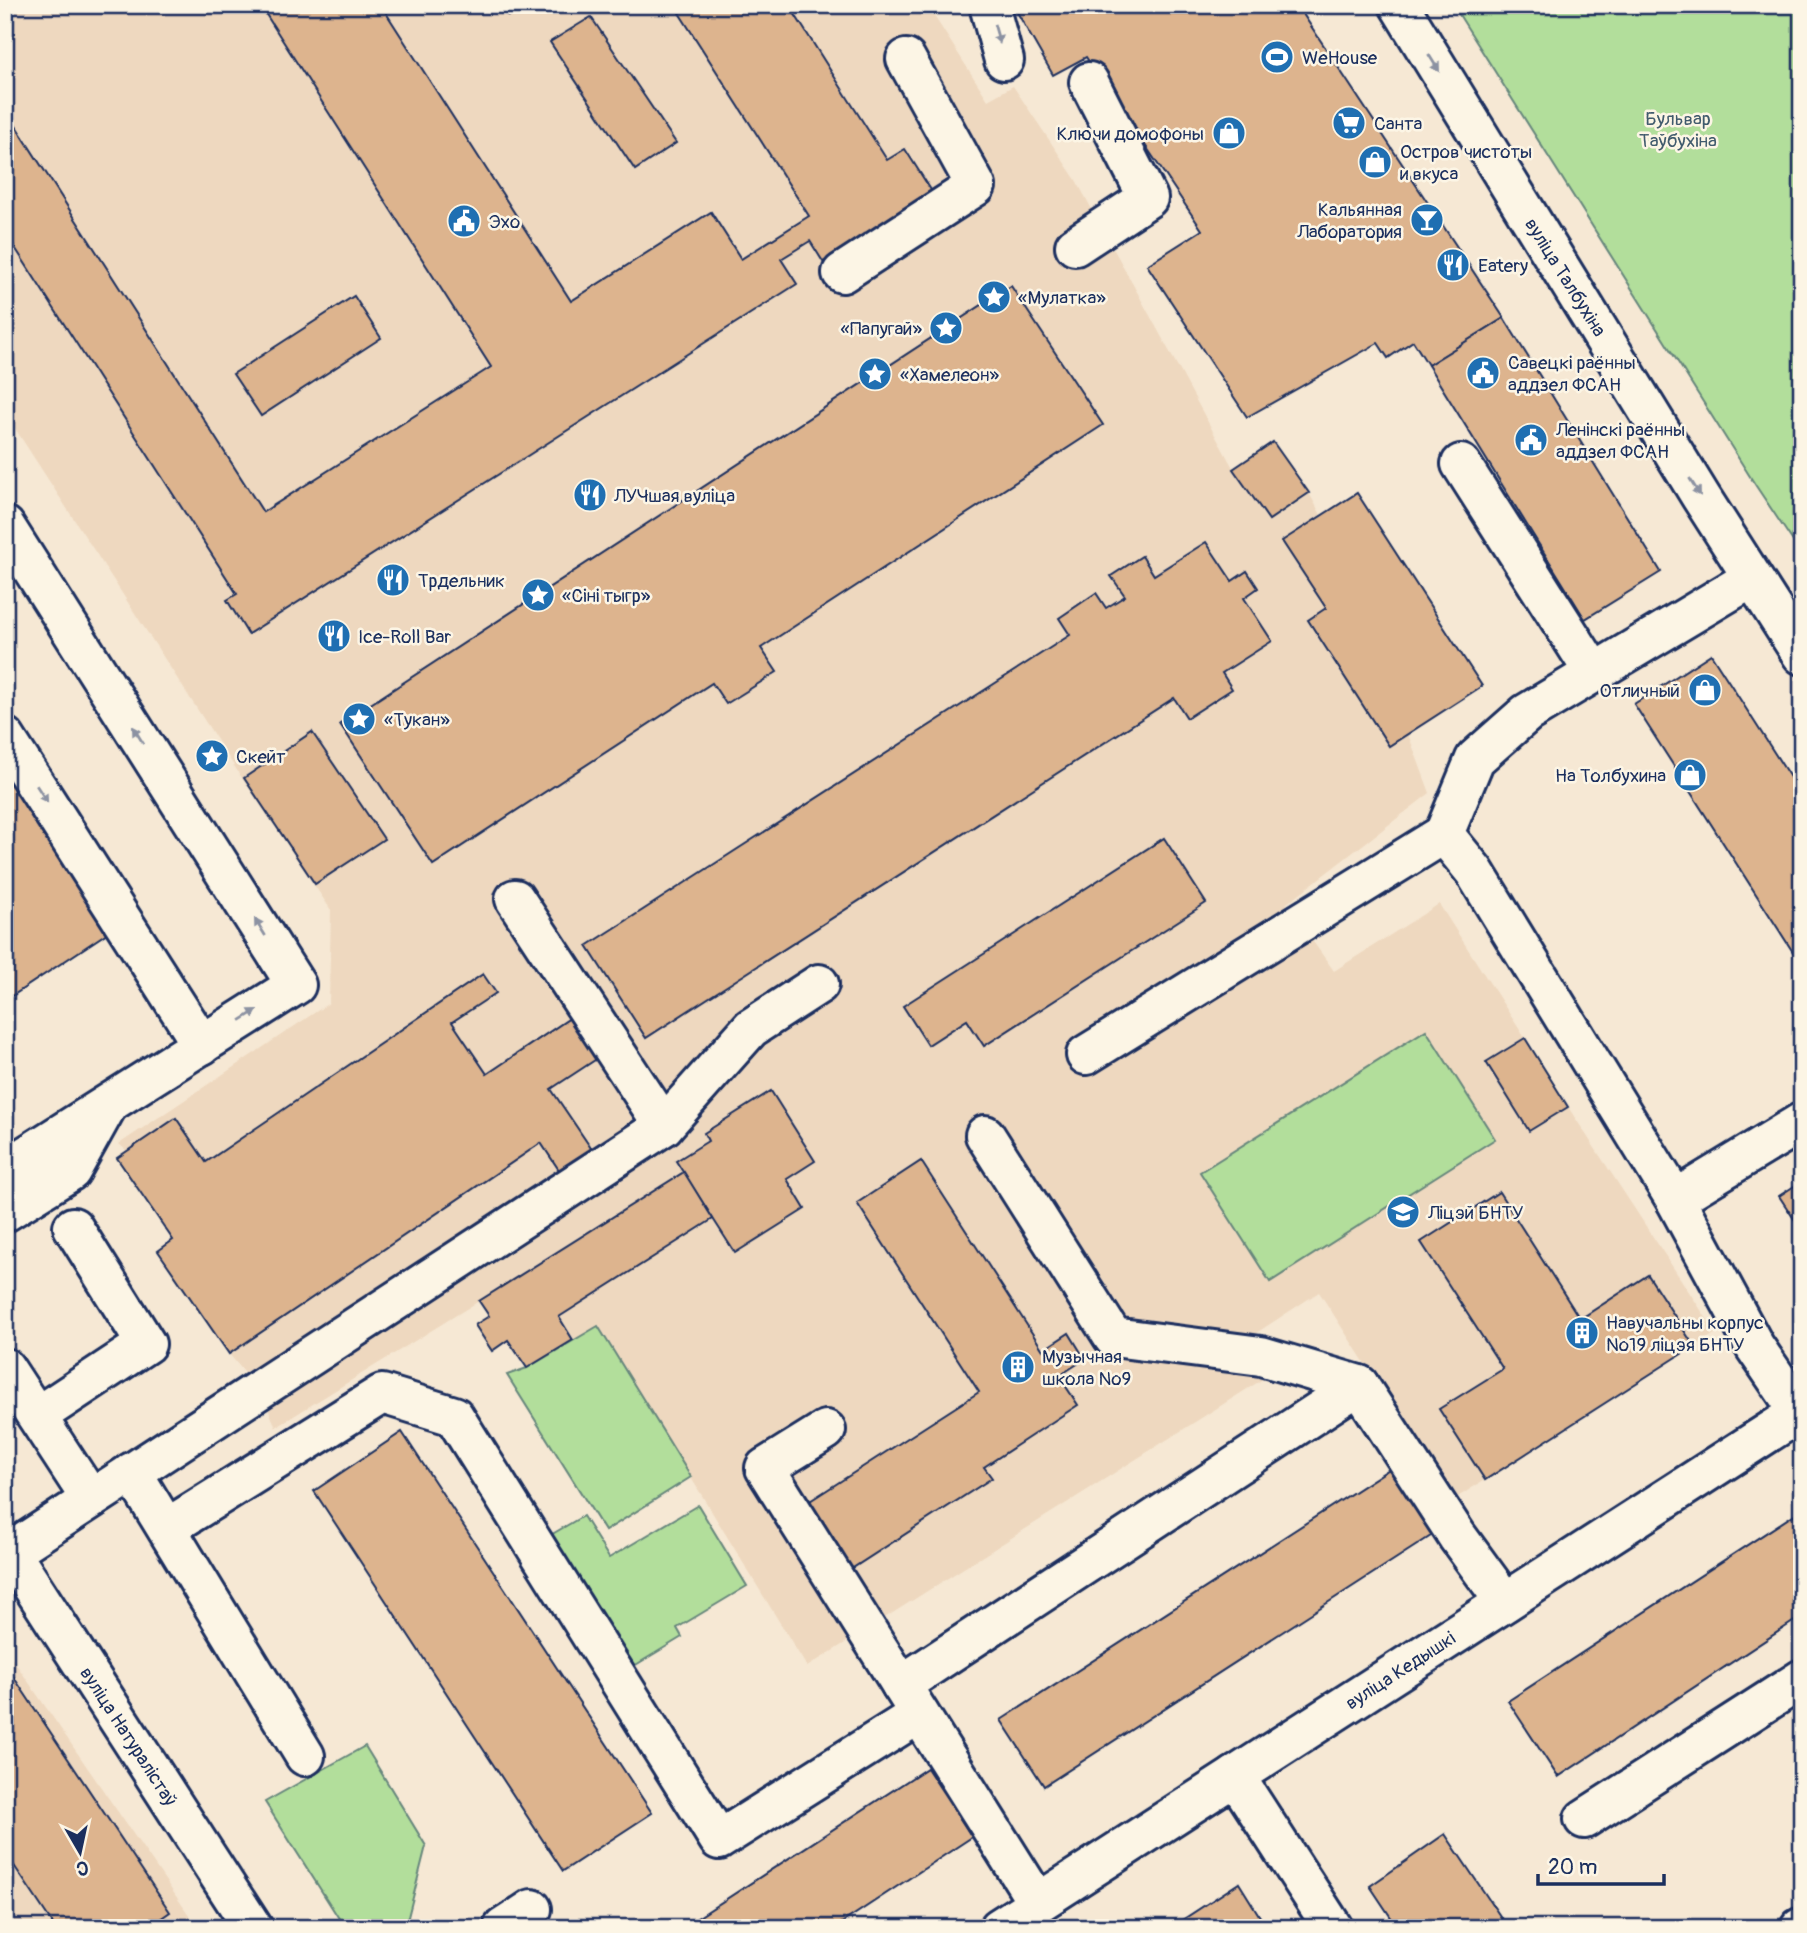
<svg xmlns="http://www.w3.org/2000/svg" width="1807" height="1933" font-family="Pangolin,sans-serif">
<rect width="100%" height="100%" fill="#f6e8d4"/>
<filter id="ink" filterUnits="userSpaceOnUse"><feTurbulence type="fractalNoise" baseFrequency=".0143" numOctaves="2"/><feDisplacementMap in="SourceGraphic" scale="14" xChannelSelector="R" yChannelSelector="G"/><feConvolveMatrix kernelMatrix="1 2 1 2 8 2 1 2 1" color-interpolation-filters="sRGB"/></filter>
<g filter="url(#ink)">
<!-- built -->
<g fill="#eed8bf">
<path d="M5,5H927L988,100L1013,86L1076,180L1233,468L1273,442L1309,493L1321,515L1357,493L1482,686L1408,734L1430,793L1286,904L1334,971L1439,904L1525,1038L1487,1062L1529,1131L1568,1107L1716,1333L1453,1500L1319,1292L1250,1337L1271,1374L807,1667L598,1326L527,1368L509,1340L492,1351L475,1325L488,1316L479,1301L276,1427L260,1391L229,1354L158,1251L173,1240L117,1158L127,1151L119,1144L329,1003L331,910L238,772L5,413Z"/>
<path d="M5,1648L198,1928H5Z"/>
</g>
<!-- green -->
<g fill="#b2de9b" stroke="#66867c" stroke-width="2">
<path d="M1453,5H1802V555L1756,486Z"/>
<path d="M1426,1030L1495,1139L1270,1282L1200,1172Z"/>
<path d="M598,1326L691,1477L605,1531L507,1375L527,1368Z"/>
<path d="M698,1505L747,1586L677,1628L682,1637L629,1669L549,1536L583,1516L609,1558Z"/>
<path d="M365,1746L426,1846L406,1925L402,1928H345L265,1802Z"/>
</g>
<!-- building -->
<g fill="#ddb48e" stroke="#1b2f5e" stroke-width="2">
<path d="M260,5H381L571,301L711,212L741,259L809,216L674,5H789L887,160L905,149L936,198L827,268L810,241L781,259L797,284L248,634L227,600L237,594L5,232V109L263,512L491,367Z"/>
<path d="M500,5H524L508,16Z"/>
<path d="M1027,5H1297L1504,318L1428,365L1413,341L1388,358L1378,343L1247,417L1147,265L1202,230L1086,57L1053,75L1017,12Z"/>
<path d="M591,17L676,143L635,170L550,42Z"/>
<path d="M1011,286L1103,425L761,648L777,672L726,704L712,683L433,865L340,724Z"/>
<path d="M354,296L381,338L261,416L233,374Z"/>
<path d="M1504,318L1661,572L1585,619L1428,365Z"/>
<path d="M1273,442L1309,493L1269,520L1233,469Z"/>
<path d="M1357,493L1482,686L1389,746L1308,620L1326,608L1282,541Z"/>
<path d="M1206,542L1232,581L1247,571L1258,588L1244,598L1272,641L1222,673L1232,689L1187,718L1174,698L646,1038L587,946L1070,635L1059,618L1096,593L1106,608L1125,596L1111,576L1142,556L1154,575Z"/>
<path d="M1711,654L1802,796V966L1634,704Z"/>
<path d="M312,732L384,839L315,884L244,778Z"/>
<path d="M5,760L116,927L12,996L5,985Z"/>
<path d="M1164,838L1206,903L984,1046L967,1020L928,1045L903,1006Z"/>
<path d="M483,974L496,993L452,1022L487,1074L570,1018L598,1058L551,1089L597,1157L565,1179L541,1143L229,1354L158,1251L173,1240L117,1158L176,1118L206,1162Z"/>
<path d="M1525,1038L1568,1107L1529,1131L1486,1062Z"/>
<path d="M771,1091L815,1161L787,1179L805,1209L735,1253L676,1161L708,1141L704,1133Z"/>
<path d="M921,1161L1043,1350L1069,1333L1085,1359L1059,1376L1078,1405L984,1467L992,1478L842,1575L799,1508L979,1392L857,1203Z"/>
<path d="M684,1172L713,1219L559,1317L573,1340L527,1368L508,1340L492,1351L475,1325L489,1316L479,1301Z"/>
<path d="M1802,1181V1231L1779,1196Z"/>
<path d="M1499,1192L1580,1319L1648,1275L1694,1346L1485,1480L1439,1409L1503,1369L1421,1242Z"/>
<path d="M402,1432L652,1813L563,1871L314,1491Z"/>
<path d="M1391,1468L1434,1534L1044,1786L1001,1720Z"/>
<path d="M1795,1514L1802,1525V1616L1558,1777L1508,1701Z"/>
<path d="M5,1664L170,1912L147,1928H48L53,1924L5,1852Z"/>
<path d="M927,1768L972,1837L834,1928H682Z"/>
<path d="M1445,1834L1508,1928H1398L1370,1886Z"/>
<path d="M1239,1883L1267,1928H1170Z"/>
</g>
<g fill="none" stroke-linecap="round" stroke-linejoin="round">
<defs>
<g id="minor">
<path d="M990,9L1004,60"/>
<path d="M1075,246L1148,198L1089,82"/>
<path d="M842,273L976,186L906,59"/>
<path d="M1461,464L1594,673"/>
<path d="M5,526L296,985L5,1169"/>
<path d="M1752,578L1527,713L1475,759L1444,834L1474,871L1675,1199L1755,1347L1802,1416"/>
<path d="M5,737L202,1045"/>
<path d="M1086,1055L1444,834"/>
<path d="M664,1126L751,1028L819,984"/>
<path d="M985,1135L1113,1337L1261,1356L1359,1385"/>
<path d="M1675,1199L1802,1122"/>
<path d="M5,1212L71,1171L106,1108"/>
<path d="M5,1368L90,1498"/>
<path d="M37,1416L146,1344L73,1227"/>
<path d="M826,1430L765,1468L1038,1903"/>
<path d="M132,1472L305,1756"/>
<path d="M167,1528L382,1394L454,1416L719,1840L919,1714"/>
<path d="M5,1544L253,1928"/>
<path d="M10,1552L664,1126L515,899"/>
<path d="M901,1685L1359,1385L1457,1536L1505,1602"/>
<path d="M1235,1776L1333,1928"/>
<path d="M1584,1819L1802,1679"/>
<path d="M503,1928L532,1909"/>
<path d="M999,1928L1802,1411"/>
<path d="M1800,1928L1802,1927"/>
</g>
<path id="major" d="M1399,5L1701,497L1802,655"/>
</defs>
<!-- minor casing -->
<use href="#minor" stroke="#1b2f5e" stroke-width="44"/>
<!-- major casing -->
<use href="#major" stroke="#1b2f5e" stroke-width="44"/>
<!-- minor -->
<use href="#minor" stroke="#fcf5e5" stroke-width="38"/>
<!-- major -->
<use href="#major" stroke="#fcf5e5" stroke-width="38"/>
</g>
<!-- one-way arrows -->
<defs><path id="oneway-solid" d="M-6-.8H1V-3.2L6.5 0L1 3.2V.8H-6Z" transform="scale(1.75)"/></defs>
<g fill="#8c92a2">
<use href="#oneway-solid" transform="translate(997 34) rotate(74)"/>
<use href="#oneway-solid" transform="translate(1434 63) rotate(58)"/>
<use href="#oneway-solid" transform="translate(1695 487) rotate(58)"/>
<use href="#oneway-solid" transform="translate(138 735) rotate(-122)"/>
<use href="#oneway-solid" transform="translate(42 794) rotate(57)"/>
<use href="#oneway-solid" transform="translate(260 927) rotate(-122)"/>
<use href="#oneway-solid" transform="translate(249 1015) rotate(-32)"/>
</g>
</g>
<!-- icons -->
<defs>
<symbol id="stadium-disc" viewBox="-11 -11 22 22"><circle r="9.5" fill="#1f6fb2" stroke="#fcf5e5"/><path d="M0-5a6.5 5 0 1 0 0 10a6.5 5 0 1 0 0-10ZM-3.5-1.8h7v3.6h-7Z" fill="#fff"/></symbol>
<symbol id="supermarket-disc" viewBox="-11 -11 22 22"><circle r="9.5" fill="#1f6fb2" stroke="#fcf5e5"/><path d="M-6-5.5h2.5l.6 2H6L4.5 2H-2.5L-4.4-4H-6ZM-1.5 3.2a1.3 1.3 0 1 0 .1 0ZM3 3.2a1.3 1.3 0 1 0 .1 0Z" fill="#fff"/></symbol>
<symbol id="shop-disc" viewBox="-11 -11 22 22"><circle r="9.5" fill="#1f6fb2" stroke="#fcf5e5"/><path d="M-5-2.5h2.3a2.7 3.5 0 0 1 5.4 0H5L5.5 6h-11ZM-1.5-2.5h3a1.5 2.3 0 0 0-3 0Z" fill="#fff"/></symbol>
<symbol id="bar-disc" viewBox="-11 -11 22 22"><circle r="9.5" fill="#1f6fb2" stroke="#fcf5e5"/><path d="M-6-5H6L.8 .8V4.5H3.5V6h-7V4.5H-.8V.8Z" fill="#fff"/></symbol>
<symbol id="civic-disc" viewBox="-11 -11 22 22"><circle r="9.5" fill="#1f6fb2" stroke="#fcf5e5"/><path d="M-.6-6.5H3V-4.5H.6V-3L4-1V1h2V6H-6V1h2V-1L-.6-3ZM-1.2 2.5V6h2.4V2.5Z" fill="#fff"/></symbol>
<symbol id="restaurant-disc" viewBox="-11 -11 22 22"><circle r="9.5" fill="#1f6fb2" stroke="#fcf5e5"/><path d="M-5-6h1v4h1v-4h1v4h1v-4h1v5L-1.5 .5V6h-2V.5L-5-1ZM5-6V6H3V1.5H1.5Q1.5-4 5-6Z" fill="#fff"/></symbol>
<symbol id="sight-disc" viewBox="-11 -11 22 22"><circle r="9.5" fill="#1f6fb2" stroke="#fcf5e5"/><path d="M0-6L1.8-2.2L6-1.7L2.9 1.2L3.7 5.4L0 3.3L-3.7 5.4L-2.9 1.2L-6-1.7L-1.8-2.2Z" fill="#fff"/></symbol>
<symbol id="school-disc" viewBox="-11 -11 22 22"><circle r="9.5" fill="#1f6fb2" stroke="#fcf5e5"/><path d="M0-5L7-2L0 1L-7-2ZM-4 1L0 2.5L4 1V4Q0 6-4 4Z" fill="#fff"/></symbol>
<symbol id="building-disc" viewBox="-11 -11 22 22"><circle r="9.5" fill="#1f6fb2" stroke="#fcf5e5"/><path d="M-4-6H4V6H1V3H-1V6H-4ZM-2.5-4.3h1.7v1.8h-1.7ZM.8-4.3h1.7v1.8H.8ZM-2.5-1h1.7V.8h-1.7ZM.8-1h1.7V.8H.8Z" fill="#fff"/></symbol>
</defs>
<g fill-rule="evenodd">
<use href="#stadium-disc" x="1258" y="38" width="38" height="38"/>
<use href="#supermarket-disc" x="1330" y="104" width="38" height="38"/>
<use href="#shop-disc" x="1210" y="114" width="38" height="38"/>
<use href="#shop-disc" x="1356" y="143" width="38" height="38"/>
<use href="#bar-disc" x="1408" y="201" width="38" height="38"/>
<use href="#civic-disc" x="445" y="202" width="38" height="38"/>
<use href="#restaurant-disc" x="1434" y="246" width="38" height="38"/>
<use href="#sight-disc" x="975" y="278" width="38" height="38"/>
<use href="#sight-disc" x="927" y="309" width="38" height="38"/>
<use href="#civic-disc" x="1464" y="354" width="38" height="38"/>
<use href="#sight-disc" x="856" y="355" width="38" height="38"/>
<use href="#civic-disc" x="1512" y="421" width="38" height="38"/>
<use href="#restaurant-disc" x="571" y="476" width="38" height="38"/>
<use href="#restaurant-disc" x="374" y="561" width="38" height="38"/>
<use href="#sight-disc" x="519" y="576" width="38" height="38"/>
<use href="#restaurant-disc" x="315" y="617" width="38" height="38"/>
<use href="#shop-disc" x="1686" y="671" width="38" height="38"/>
<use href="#sight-disc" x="340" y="700" width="38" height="38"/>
<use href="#sight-disc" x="193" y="737" width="38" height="38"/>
<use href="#shop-disc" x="1671" y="756" width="38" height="38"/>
<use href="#school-disc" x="1384" y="1193" width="38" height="38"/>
<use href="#building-disc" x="1563" y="1314" width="38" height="38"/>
<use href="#building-disc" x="999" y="1348" width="38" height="38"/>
</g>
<g text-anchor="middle" stroke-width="5" stroke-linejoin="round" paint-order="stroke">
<!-- poi labels -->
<g font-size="19" fill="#1b2f5e" stroke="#fcf5e5" text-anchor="start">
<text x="1302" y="64">WeHouse</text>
<text x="1374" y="130">Санта</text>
<text x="1204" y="140" text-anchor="end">Ключи домофоны</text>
<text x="1400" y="158">Остров чистоты<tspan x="1400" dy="22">и вкуса</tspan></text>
<text x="1402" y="216" text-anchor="end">Кальянная<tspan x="1402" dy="22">Лаборатория</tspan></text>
<text x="489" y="228">Эхо</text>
<text x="1478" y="272">Eatery</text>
<text x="1018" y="304">«Мулатка»</text>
<text x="922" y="335" text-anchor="end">«Папугай»</text>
<text x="1508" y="369">Савецкі раённы<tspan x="1508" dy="22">аддзел ФСАН</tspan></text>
<text x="900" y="381">«Хамелеон»</text>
<text x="1556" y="436">Ленінскі раённы<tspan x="1556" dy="22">аддзел ФСАН</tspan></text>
<text x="614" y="502">ЛУЧшая вуліца</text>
<text x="418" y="587">Трдельник</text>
<text x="562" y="602">«Сіні тыгр»</text>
<text x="358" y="643">Ice-Roll Bar</text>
<text x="1680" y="697" text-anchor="end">Отличный</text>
<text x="384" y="726">«Тукан»</text>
<text x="236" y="763">Скейт</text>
<text x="1666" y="782" text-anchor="end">На Толбухина</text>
<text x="1428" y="1219">Ліцэй БНТУ</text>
<text x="1606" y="1329">Навучальны корпус<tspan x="1606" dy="22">№19 ліцэя БНТУ</tspan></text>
<text x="1042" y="1363">Музычная<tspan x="1042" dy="22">школа №9</tspan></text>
</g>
<!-- park labels -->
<g font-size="19" fill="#415b6d" stroke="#fcf5e5">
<text x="1678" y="125">Бульвар<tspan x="1678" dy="22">Таўбухіна</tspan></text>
</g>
<!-- street labels -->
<g font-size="19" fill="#1b2f5e" stroke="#fcf5e5">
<text transform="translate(1566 277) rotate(58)" y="7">вуліца Талбухіна</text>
<text transform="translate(1400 1670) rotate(-33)" y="7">вуліца Кедышкі</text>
<text transform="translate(129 1736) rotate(57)" y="7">вуліца Натуралістаў</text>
</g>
</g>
<!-- margin -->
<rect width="1807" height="1933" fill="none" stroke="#fcf5e5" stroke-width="28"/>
<rect x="14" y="14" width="1779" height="1905" fill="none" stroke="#1b2f5e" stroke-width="2.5" filter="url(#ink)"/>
<!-- north arrow -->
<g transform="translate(80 1852) rotate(171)" stroke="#fcf5e5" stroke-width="5" paint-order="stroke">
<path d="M0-5L12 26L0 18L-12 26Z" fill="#1b2f5e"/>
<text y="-10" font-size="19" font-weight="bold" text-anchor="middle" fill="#1b2f5e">С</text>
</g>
<!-- scale -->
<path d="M1538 1874v10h126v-10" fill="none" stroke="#1b2f5e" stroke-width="3.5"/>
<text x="1548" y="1874" font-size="21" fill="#1b2f5e" stroke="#fcf5e5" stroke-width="5" paint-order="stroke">20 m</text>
</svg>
